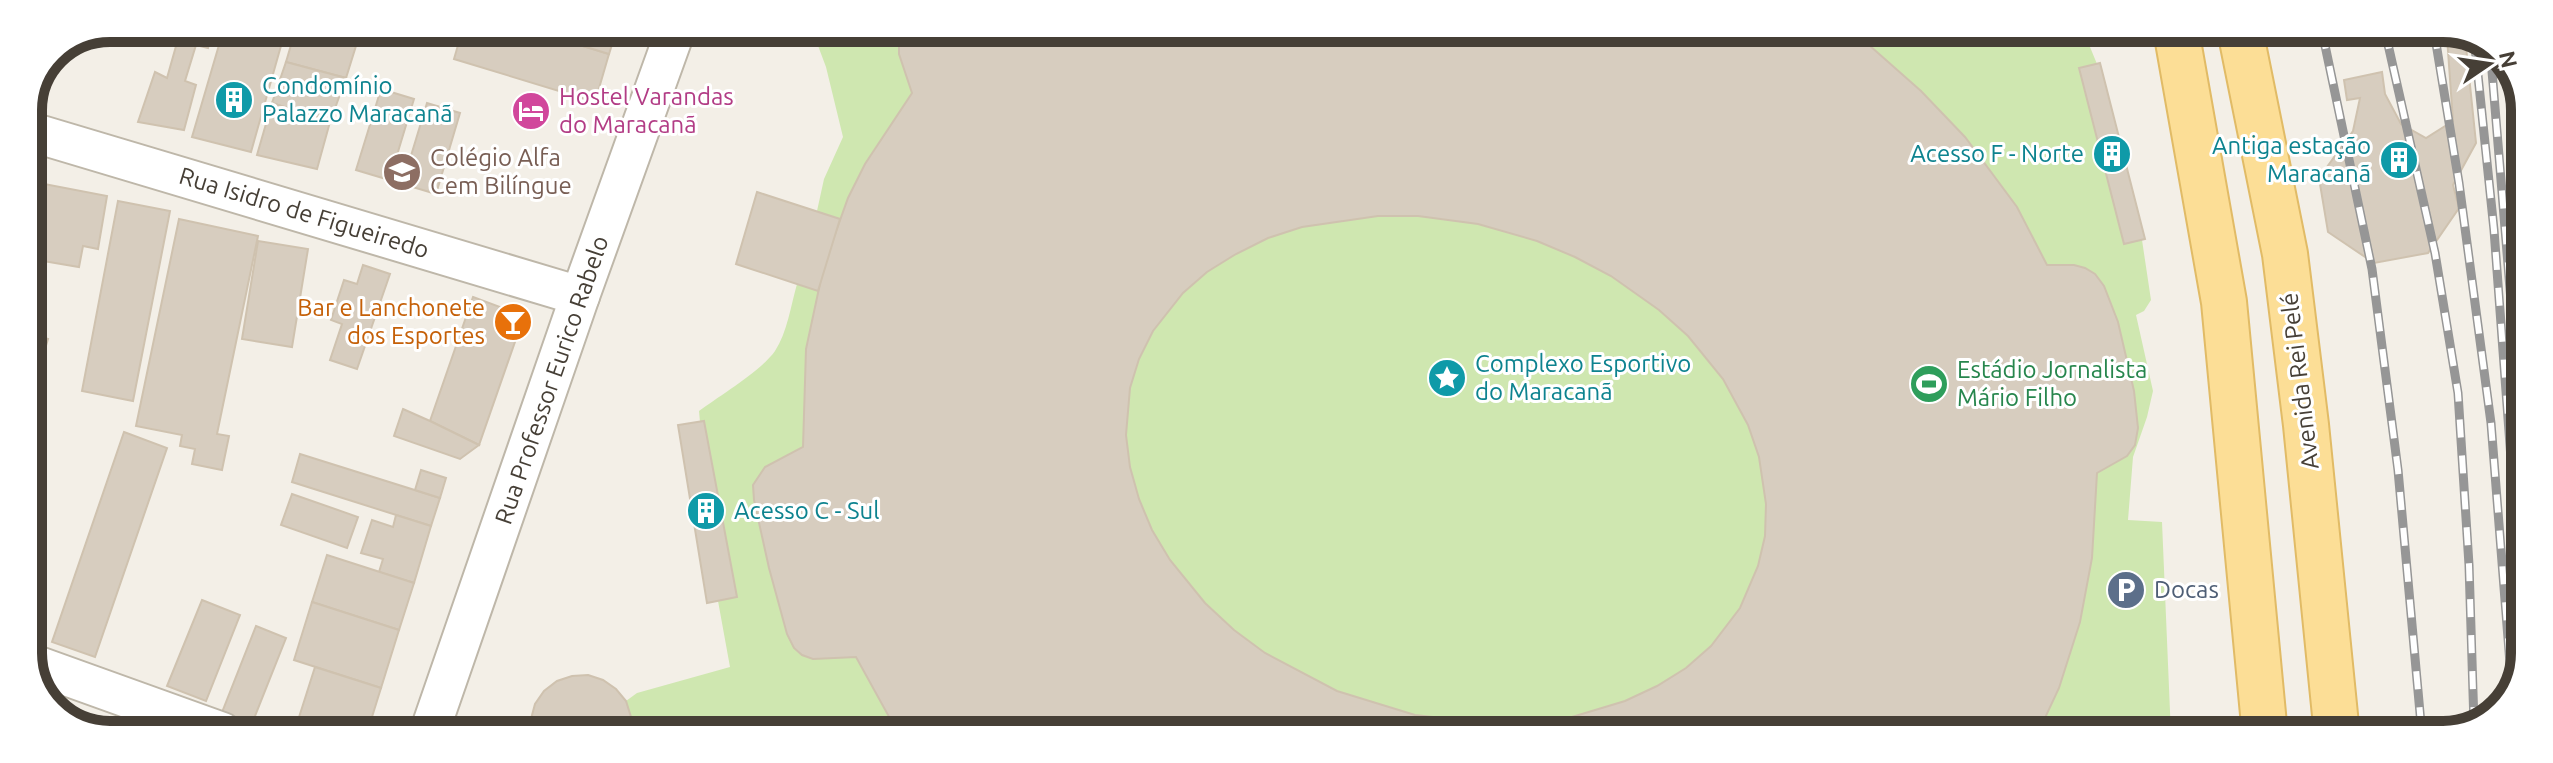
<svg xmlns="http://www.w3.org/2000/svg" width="2553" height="763" font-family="Ubuntu,sans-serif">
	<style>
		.green { fill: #cfe7b0 }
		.building { fill: #d7cdbf; stroke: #cfc2af; stroke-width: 2; fill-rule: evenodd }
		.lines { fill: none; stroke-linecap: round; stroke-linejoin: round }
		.minor-casing { stroke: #beb7a9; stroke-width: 42 }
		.major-casing { stroke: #e1bb66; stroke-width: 48 }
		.minor { stroke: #fff; stroke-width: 38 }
		.major { stroke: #fcde96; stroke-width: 44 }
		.rail-casing { stroke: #969696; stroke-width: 9 }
		.rail { stroke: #fff; stroke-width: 6; stroke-dasharray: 18; stroke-linecap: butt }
		.labels { text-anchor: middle; stroke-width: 6; stroke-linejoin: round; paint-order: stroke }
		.culture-label { font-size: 24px; fill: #0d838f; stroke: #fff; text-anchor: start }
		.hotel-label { font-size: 24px; fill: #b23c85; stroke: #fff; text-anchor: start }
		.education-label { font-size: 24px; fill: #785e54; stroke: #fff; text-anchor: start }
		.street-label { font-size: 24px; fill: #463f36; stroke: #fff }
		.food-label { font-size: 24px; fill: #c56008; stroke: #fff; text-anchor: end }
		.leisure-label { font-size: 24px; fill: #27864d; stroke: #fff; text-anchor: start }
		.service-label { font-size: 24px; fill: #4e5e75; stroke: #fff; text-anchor: start }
		.rim { fill: none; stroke: #463f36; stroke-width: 10 }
	</style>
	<rect width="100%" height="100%" fill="#f3efe7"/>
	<path class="green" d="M809 29 2083 30 2097 64 2100 63 2145 239 2142 240 2151 300 2144 311 2136 315 2153 391 2147 417 2133 457 2128 520 2162 522 2171 735 531 733C530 674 591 656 626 701L637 693 730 667 718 601 707 603 678 425 700 422 699 411C719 396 761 371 775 351 787 333 791 305 797 284L736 264 757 192 817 211 824 179 843 137 826 67 814 35Z"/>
	<g class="building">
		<polygon points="166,28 213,28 208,48 196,45 185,81 196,85 184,130 138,122 155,72 167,78 178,39 164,37"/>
		<polygon points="224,28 286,28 251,152 192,137"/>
		<polygon points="296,28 334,28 360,33 346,78 286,62"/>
		<polygon points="463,28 524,28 609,54 595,102 454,59"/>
		<polygon points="524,28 617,29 609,54"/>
		<path d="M908 29 1852 30 1921 91 1965 137 2017 207 2047 265H2074L2085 268 2095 274 2104 286 2118 322 2134 391 2138 428 2135 445 2127 456 2097 473 2092 558 2080 622 2059 688 2037 735 898 733 856 657 813 659 802 655 794 648 787 634 769 568 754 500 753 485 765 467 803 447 806 349 824 265 848 198 865 164 912 93 899 54V42ZM1378 216H1418L1478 224 1537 241 1575 257 1611 276 1659 310 1688 336 1723 379 1748 425 1759 457 1766 504 1765 536 1758 566 1740 608 1711 646 1686 668 1657 686 1625 701 1572 717 1534 722 1495 724 1415 715 1337 691 1265 653 1234 630 1205 603 1170 560 1152 530 1139 499 1130 467 1126 435 1130 388 1139 359 1153 331 1183 293 1207 272 1236 254 1268 238 1302 227Z"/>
		<polygon points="2447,37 2465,37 2476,143 2453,185 2459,208 2428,253 2374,263 2328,232 2319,178 2353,131 2360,98 2347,100 2344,80 2382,72 2385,94 2401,124 2426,138 2453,121"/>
		<polygon points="286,62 346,78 330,122 272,103"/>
		<polygon points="2100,63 2145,239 2124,244 2079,68"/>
		<polygon points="381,89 414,99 397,155 410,159 427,103 460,113 436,194 356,170"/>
		<polygon points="272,103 330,122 317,169 257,155"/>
		<polygon points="39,183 107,196 98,249 83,246 79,267 37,260 41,239 29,237"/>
		<polygon points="757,192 840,219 818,291 736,264"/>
		<polygon points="118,201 170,211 133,401 82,391"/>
		<polygon points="179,219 258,236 217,434 229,436 222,470 192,464 195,449 180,446 182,435 136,426"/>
		<polygon points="258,241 308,249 292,347 242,339"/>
		<polygon points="363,265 390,274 357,369 330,360 342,324 331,320 344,280 357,284"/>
		<polygon points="473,297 524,316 479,445 430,421"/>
		<polygon points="28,333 48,339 28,406"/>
		<polygon points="403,409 430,421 479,445 460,459 394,436"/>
		<polygon points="704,421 737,597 707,603 678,425"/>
		<polygon points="124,432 167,448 95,657 52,642"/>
		<polygon points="300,454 440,498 431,526 292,482"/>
		<polygon points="421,470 446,478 440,498 415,490"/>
		<polygon points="292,494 358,517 347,548 281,525"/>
		<polygon points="396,515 431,526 414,583 379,572 383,559 361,553 372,520 393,527"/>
		<polygon points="327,555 414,583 399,630 312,602"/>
		<polygon points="202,600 240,615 206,701 167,686"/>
		<polygon points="312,602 399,630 381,688 294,660"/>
		<polygon points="256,626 286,638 251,726 221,715"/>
		<polygon points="315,667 381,688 367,733 294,733"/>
		<polygon points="588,675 603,680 616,689 626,701 631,717 632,733 531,733 531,719 535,704 544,691 557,681 572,676"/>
	</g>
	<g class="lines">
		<g class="minor-casing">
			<g id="minor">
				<polyline points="28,131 580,296"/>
				<polyline points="30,663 222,732"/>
				<polyline points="429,733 580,296 676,29"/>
			</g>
		</g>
		<g class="major-casing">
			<g id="major">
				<polyline points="2176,30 2224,302 2265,735"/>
				<polyline points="2240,30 2285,254 2306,425 2337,735"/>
			</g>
		</g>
		<use href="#minor" class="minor"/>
		<use href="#major" class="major"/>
		<g class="rail-casing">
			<g id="rail">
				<polyline points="2322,31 2372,269 2398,470 2422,735"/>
				<polyline points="2385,31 2435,253 2458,393 2469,565 2474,724"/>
				<polyline points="2434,31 2459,183 2491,423 2512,689"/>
				<polyline points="2474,37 2494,230 2523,620"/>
				<polyline points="2490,47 2523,446"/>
				<polyline points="2518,88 2525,165"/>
			</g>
		</g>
		<use href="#rail" class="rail"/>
	</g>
	<defs>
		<g id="building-disc" transform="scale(2)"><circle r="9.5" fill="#0f9aa8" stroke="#fff"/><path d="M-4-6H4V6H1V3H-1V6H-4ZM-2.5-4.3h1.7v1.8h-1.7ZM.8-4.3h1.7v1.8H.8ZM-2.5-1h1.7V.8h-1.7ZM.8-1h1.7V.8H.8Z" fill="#fff"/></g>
		<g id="hotel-disc" transform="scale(2)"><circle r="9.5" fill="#d1479c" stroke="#fff"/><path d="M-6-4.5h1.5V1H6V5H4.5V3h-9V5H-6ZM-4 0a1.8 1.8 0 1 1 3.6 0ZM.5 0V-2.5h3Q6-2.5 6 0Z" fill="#fff"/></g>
		<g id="school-disc" transform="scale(2)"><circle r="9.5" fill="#8d6e63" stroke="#fff"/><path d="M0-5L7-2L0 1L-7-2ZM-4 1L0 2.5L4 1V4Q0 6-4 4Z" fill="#fff"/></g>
		<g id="bar-disc" transform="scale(2)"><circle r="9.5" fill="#e8710a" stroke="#fff"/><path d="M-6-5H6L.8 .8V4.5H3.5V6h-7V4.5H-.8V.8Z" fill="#fff"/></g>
		<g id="sight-disc" transform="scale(2)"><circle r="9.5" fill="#0f9aa8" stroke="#fff"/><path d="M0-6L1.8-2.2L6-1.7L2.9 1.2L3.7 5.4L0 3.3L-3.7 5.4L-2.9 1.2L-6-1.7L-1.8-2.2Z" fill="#fff"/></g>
		<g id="stadium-disc" transform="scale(2)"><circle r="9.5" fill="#2e9e5b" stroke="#fff"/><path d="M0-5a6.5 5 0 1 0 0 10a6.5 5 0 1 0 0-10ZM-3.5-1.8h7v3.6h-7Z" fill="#fff"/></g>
		<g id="parking-disc" transform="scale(2)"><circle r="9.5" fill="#5c6f8a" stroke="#fff"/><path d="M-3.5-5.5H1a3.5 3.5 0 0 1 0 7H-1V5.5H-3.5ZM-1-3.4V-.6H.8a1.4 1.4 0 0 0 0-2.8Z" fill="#fff"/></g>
	</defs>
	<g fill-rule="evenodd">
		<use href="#building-disc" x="234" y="100"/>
		<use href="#hotel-disc" x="531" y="111"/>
		<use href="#building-disc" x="2112" y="154"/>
		<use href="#building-disc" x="2399" y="160"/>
		<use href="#school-disc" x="402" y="172"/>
		<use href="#bar-disc" x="513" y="322"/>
		<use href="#sight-disc" x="1447" y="378"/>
		<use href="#stadium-disc" x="1929" y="384"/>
		<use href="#building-disc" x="706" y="511"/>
		<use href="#parking-disc" x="2126" y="590"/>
	</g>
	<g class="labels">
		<g class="culture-label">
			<text x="262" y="94">Condomínio<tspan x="262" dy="28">Palazzo Maracanã</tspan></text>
			<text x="2371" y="154" text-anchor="end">Antiga estação<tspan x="2371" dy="28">Maracanã</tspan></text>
			<text x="2084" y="162" text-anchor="end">Acesso F - Norte</text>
			<text x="1475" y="372">Complexo Esportivo<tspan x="1475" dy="28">do Maracanã</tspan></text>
			<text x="734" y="519">Acesso C - Sul</text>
		</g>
		<g class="hotel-label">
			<text x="559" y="105">Hostel Varandas<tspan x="559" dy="28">do Maracanã</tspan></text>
		</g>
		<g class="education-label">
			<text x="430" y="166">Colégio Alfa<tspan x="430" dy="28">Cem Bilíngue</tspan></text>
		</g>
		<g class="street-label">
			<text transform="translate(304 213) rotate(17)" y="8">Rua Isidro de Figueiredo</text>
			<text transform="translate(552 380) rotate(-71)" y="8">Rua Professor Eurico Rabelo</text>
			<text transform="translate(2300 381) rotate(-97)" y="8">Avenida Rei Pelé</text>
		</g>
		<g class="food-label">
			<text x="485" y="316">Bar e Lanchonete<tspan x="485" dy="28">dos Esportes</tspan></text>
		</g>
		<g class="leisure-label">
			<text x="1957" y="378">Estádio Jornalista<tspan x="1957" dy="28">Mário Filho</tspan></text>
		</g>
		<g class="service-label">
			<text x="2154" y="598">Docas</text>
		</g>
	</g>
	<path d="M0 0H2553V763H0ZM110 42H2443A68 68 0 0 1 2511 110V653A68 68 0 0 1 2443 721H110A68 68 0 0 1 42 653V110A68 68 0 0 1 110 42Z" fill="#fff" fill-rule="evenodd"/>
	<path class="rim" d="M110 42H2443A68 68 0 0 1 2511 110V653A68 68 0 0 1 2443 721H110A68 68 0 0 1 42 653V110A68 68 0 0 1 110 42Z"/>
	<g transform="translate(2489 64) rotate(77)" stroke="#ffffff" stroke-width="6" paint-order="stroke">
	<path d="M0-6L14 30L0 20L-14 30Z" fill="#463f36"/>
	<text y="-12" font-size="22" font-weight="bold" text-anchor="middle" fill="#463f36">N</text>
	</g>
</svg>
